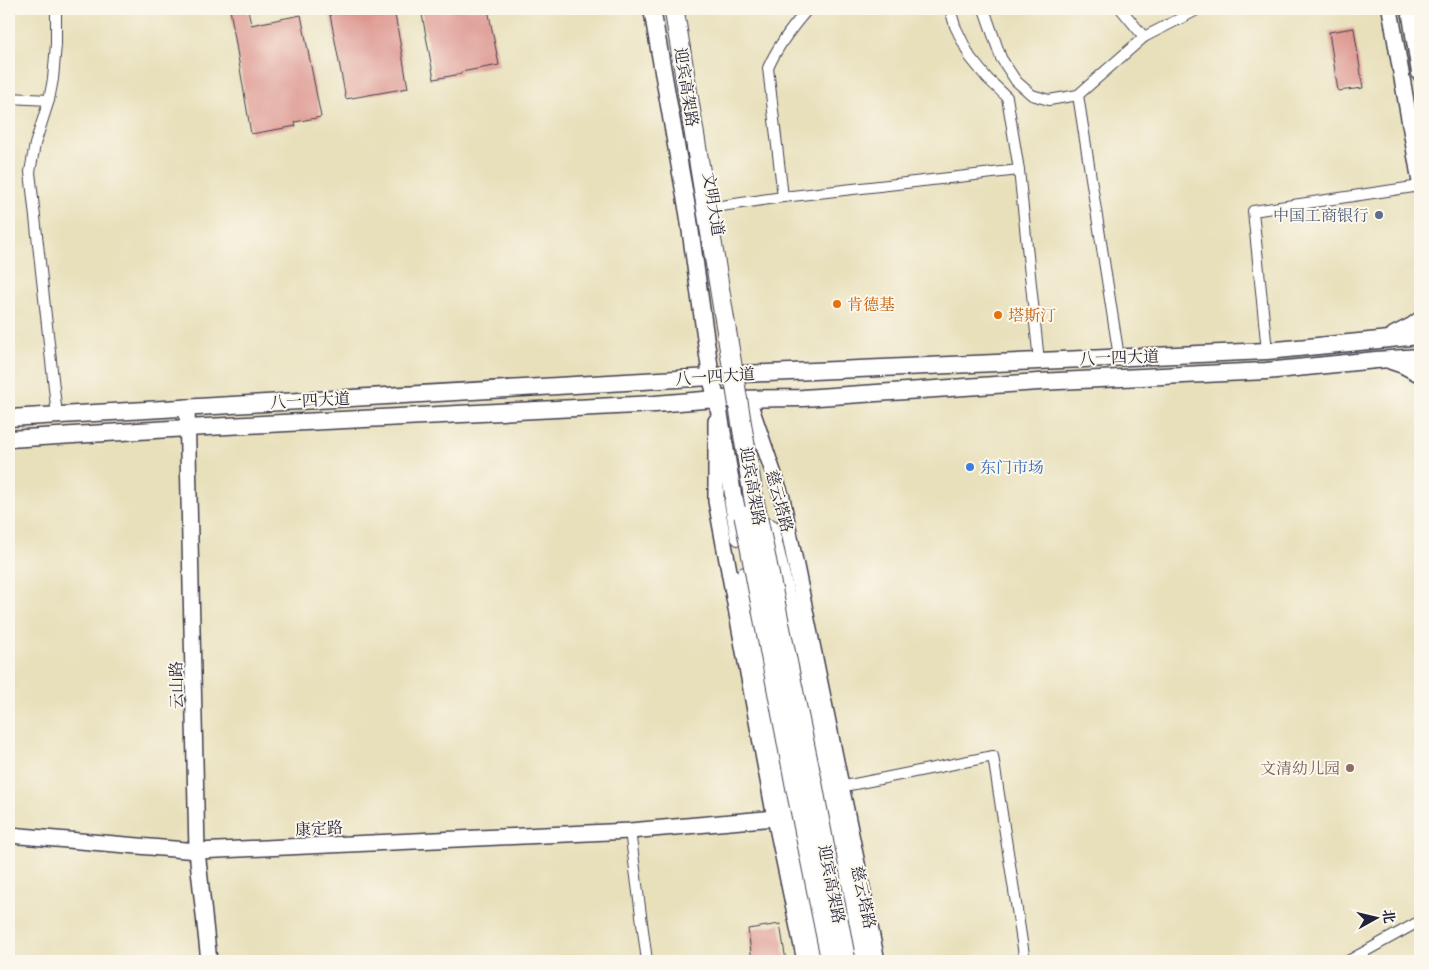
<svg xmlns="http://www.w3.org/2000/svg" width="1429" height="970" font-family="'IM FELL French Canon','Noto Serif SC',serif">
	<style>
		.building { fill: #dd9790 }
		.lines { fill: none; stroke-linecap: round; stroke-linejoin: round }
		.street-casing { stroke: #403e4e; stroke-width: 12 }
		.secondary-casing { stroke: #403e4e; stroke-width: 18 }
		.primary-casing { stroke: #403e4e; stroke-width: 19 }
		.highway-casing { stroke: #403e4e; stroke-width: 21 }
		.street { stroke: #fff; stroke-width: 10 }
		.secondary { stroke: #fff; stroke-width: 15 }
		.primary { stroke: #fff; stroke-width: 16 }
		.highway { stroke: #fff; stroke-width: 19 }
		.highway-bridge-casing { stroke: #403e4e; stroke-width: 21; stroke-linecap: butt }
		.highway-bridge { stroke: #fff; stroke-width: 19 }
		.service-dot { fill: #5c6f8a; stroke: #fbf7ec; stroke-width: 2 }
		.food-dot { fill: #e8710a; stroke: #fbf7ec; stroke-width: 2 }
		.shop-dot { fill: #3f7fe0; stroke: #fbf7ec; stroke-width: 2 }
		.education-dot { fill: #8d6e63; stroke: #fbf7ec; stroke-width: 2 }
		.labels { text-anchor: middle; stroke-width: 4; stroke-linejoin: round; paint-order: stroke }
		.street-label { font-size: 16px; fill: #22223b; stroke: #fbf7ec }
		.service-label { font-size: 16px; fill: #4e5e75; stroke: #fbf7ec; text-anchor: end }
		.food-label { font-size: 16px; fill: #c56008; stroke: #fbf7ec; text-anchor: start }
		.shop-label { font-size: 16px; fill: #366cbe; stroke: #fbf7ec; text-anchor: start }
		.education-label { font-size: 16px; fill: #785e54; stroke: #fbf7ec; text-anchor: end }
	</style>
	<rect width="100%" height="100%" fill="#fbf7ec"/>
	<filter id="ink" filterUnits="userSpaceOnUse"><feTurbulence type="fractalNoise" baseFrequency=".02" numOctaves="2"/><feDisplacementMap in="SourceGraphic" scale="10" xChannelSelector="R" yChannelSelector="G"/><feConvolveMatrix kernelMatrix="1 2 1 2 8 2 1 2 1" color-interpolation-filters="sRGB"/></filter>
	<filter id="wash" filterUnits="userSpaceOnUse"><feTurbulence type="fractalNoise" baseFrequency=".0096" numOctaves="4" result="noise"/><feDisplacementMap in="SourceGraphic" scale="20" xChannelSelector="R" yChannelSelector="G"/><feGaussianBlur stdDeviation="1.12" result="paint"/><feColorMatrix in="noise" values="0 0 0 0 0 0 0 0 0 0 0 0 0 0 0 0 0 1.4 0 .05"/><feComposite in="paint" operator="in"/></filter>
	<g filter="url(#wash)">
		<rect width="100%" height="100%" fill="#e8e0bb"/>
		<g id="blocks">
			<g class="building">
				<polygon points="230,9 248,9 251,25 301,15 321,117 295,122 296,126 251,134"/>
				<polygon points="329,9 394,9 408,88 346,99"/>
				<polygon points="421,9 488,9 499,65 461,72 461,74 434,79"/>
				<polygon points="1354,28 1363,88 1338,91 1329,32"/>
				<polygon points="780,924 786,961 752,961 748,929"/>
			</g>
		</g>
	</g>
	<g filter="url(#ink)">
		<use href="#blocks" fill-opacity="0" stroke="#403e4e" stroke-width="1"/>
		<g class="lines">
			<g class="street-casing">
				<g id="street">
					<polyline points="56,9 56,44 53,79 49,100 35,144 30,172 57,415"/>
					<polyline points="950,9 955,26 970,57 987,78 1007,97 1019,170 1039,361"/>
					<polyline points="984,9 1001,58 1016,81 1032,95 1049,100 1078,95 1144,37 1195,11"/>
					<polyline points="1121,9 1144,37"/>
					<polyline points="1078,95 1119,357"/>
					<polyline points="9,98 49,100"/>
					<path d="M783 197 768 68C778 45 792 27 808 9"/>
					<polyline points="714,207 783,197 1019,170"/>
					<polyline points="1267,351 1253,211 1420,186"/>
					<polyline points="840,787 993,756 1025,961"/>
					<polyline points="630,831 647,961"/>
					<polyline points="1348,961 1420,921"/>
				</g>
			</g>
			<g class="secondary-casing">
				<g id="secondary">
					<polyline points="1390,9 1420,182"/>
					<polyline points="748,399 782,498 877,961"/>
					<polyline points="187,407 197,851 209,961"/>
					<polyline points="716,421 716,501 775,818 805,961"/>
					<polyline points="9,835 197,851 630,831 775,818"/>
				</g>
			</g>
			<g class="primary-casing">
				<g id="primary">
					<polyline points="652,9 688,213 711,377 719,411 736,512"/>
					<polyline points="1410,9 1420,73"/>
					<polyline points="1394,335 1412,326 1420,320"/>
					<polyline points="1391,361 1403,365 1420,374"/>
					<polyline points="9,418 711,377 742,374 1267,351 1420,336"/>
					<polyline points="9,439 187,428 655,404 716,399 803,398 1038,382 1266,371 1376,360 1420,357"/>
				</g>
			</g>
			<g class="highway-casing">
				<g id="highway">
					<polyline points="734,501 740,536"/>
					<polyline points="769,528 829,781 866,961"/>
					<polyline points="746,576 783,794 820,961"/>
				</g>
			</g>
			<use href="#street" class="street"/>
			<use href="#secondary" class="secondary"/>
			<use href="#primary" class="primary"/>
			<use href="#highway" class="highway"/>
			<g class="highway-bridge-casing">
				<g id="highway-bridge">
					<polyline points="674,9 754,500 813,785 846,961"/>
					<polyline points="744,516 796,790 831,961"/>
				</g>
			</g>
			<use href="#highway-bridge" class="highway-bridge"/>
		</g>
	</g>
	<circle class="service-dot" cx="1379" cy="215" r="5"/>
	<g class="food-dot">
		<circle cx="837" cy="304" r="5"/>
		<circle cx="998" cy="315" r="5"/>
	</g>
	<circle class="shop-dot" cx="970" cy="467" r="5"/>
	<circle class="education-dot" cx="1350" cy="768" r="5"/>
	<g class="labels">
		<g class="street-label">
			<text transform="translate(687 87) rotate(81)" y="6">迎宾高架路</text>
			<text transform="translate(714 204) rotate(81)" y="6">文明大道</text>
			<text transform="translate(1119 357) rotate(-2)" y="6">八一四大道</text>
			<text transform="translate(715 376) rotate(-4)" y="6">八一四大道</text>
			<text transform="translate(310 400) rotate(-3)" y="6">八一四大道</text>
			<text transform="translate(753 486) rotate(80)" y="6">迎宾高架路</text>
			<text transform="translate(780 501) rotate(75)" y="6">慈云塔路</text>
			<text transform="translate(176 685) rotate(-91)" y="6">云山路</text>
			<text transform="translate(319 828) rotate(-3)" y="6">康定路</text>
			<text transform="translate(832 884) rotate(79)" y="6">迎宾高架路</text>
			<text transform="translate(864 897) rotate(78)" y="6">慈云塔路</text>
		</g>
		<g class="service-label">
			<text x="1369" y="221">中国工商银行</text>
		</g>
		<g class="food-label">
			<text x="847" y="310">肯德基</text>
			<text x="1008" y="321">塔斯汀</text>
		</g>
		<g class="shop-label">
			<text x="980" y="473">东门市场</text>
		</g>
		<g class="education-label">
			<text x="1340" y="774">文清幼儿园</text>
		</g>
	</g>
	<rect width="1429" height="970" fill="none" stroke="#fbf7ec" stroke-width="30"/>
	<g transform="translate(1376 918) rotate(82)" stroke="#fbf7ec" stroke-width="4" paint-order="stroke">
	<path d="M0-4L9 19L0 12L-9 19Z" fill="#22223b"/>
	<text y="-8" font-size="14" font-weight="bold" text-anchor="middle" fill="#22223b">北</text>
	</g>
</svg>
